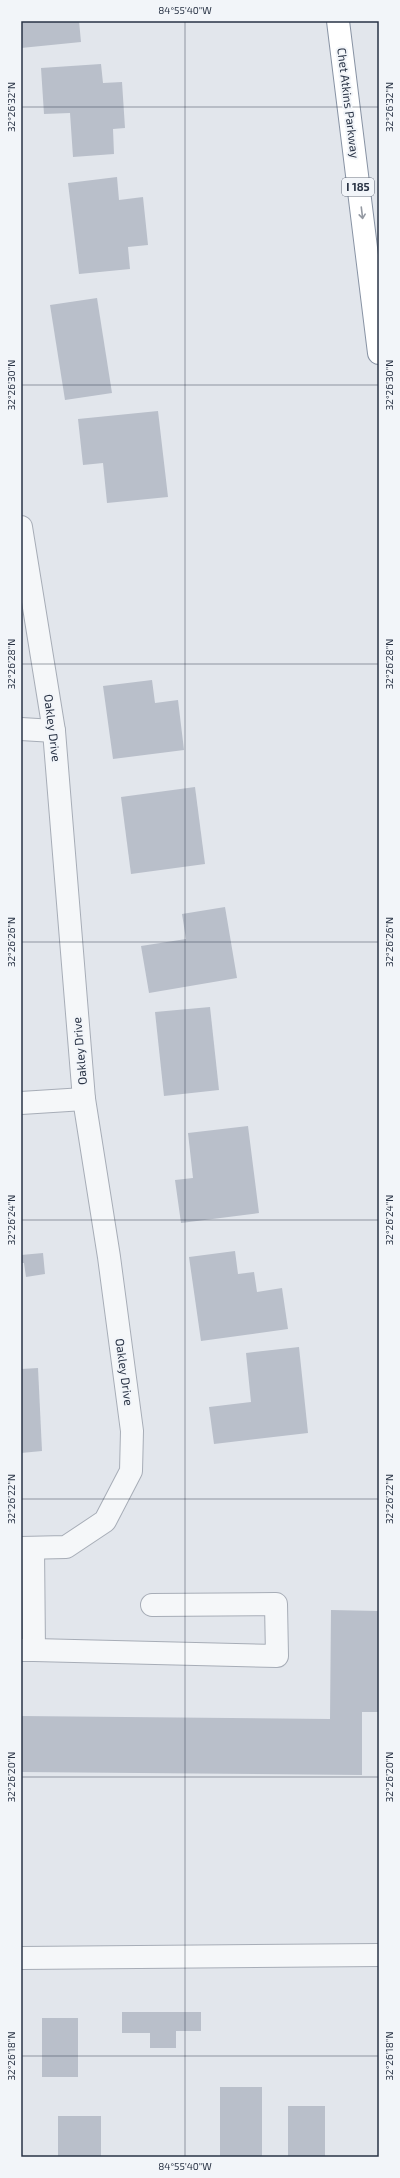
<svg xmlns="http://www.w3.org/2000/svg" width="400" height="2178" font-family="'Exo 2',sans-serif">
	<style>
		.building { fill: #b9bfca }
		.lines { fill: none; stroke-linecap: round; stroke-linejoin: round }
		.street-casing { stroke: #a7adb7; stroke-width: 24 }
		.highway-casing { stroke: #8893a4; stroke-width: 24 }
		.street { stroke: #f5f7f9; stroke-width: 22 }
		.highway { stroke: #fff; stroke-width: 22 }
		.oneway { stroke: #9499a2 }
		.ticks { fill: none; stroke: #293345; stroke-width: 1; stroke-opacity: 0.45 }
		.labels { text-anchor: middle; stroke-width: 4; stroke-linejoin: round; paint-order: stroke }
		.shield { fill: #f2f5f9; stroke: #656d7b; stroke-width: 1 }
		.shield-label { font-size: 11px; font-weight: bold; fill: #293345 }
		.street-label { font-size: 12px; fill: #293345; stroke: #f2f5f9 }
		.neatline { fill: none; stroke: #293345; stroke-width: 1.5 }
		.ticks-label { font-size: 10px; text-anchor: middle; fill: #293345 }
	</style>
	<rect width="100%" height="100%" fill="#e2e6ec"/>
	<g class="building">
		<polygon points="21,21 79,21 81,42 21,48"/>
		<polygon points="101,64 103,83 122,82 125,128 113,129 114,154 73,157 70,113 44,114 41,68"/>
		<polygon points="117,177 119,200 143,197 148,245 128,247 130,269 79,274 68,183"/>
		<polygon points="97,298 112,393 65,400 50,305"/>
		<polygon points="158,411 168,497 107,503 103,463 83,465 78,419"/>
		<polygon points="152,680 155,703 178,700 184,750 113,759 103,686"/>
		<polygon points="195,787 205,864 131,874 121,797"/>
		<polygon points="225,907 237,978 149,993 141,946 186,939 182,914"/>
		<polygon points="210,1007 219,1090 164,1096 155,1012"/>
		<polygon points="248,1126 259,1213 181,1223 175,1180 193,1178 188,1133"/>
		<polygon points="235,1251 238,1274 254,1272 257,1292 282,1288 288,1329 201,1341 189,1257"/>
		<polygon points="43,1253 45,1274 26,1277 24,1263 21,1263 21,1255"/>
		<polygon points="299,1347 308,1433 214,1444 209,1407 251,1402 246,1353"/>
		<polygon points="38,1368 42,1451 21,1453 21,1369"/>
		<polygon points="331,1610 379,1611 379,1712 362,1712 362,1775 21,1772 21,1716 330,1719"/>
		<polygon points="122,2012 201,2012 201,2031 176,2031 176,2048 150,2048 150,2033 122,2033"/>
		<rect x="42" y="2018" width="36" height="59"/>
		<rect x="220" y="2087" width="42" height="70"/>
		<rect x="288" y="2106" width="37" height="51"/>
		<rect x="58" y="2116" width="43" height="41"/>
	</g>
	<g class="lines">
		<g class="street-casing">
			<g id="street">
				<polyline points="21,527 54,731 84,1099 109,1257 132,1431 131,1471 105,1521 66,1547 21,1548"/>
				<polyline points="21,729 54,731"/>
				<polyline points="21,1103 84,1099"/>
				<polyline points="21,1650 34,1650 33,1548"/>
				<polyline points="34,1650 277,1656 276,1604 152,1605"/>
				<polyline points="21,1958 379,1955"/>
			</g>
		</g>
		<g class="highway-casing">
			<polyline id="highway" points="338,21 379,353"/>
		</g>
		<use href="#street" class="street"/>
		<use href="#highway" class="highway"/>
	</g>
	<defs><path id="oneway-shaft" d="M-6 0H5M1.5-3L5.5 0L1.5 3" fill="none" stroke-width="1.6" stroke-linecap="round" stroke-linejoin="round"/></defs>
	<use class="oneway" href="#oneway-shaft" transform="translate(362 213) rotate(83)"/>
	<path class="ticks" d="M185 21V2157M21 107H379M21 385H379M21 664H379M21 942H379M21 1220H379M21 1499H379M21 1777H379M21 2056H379"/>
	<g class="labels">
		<rect class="shield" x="342" y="178" width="32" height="18" rx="3"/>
		<g class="shield-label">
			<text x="358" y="191">I 185</text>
		</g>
		<g class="street-label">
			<text transform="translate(348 103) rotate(83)" y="4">Chet Atkins Parkway</text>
			<text transform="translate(52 728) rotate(83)" y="4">Oakley Drive</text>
			<text transform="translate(80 1051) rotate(-95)" y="4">Oakley Drive</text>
			<text transform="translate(124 1372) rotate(82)" y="4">Oakley Drive</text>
		</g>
	</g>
	<rect width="400" height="2178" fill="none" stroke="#f2f5f9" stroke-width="44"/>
	<rect x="22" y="22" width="356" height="2134" class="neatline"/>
	<g class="ticks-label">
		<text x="185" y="14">84°55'40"W</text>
		<text transform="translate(11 107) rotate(-90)" y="4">32°26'32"N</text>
		<text transform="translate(389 107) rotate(-90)" y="4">32°26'32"N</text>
		<text transform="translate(11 385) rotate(-90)" y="4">32°26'30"N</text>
		<text transform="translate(389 385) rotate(-90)" y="4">32°26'30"N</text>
		<text transform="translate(11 664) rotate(-90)" y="4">32°26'28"N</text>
		<text transform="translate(389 664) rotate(-90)" y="4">32°26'28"N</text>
		<text transform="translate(11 942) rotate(-90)" y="4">32°26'26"N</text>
		<text transform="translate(389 942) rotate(-90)" y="4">32°26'26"N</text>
		<text transform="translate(11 1220) rotate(-90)" y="4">32°26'24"N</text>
		<text transform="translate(389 1220) rotate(-90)" y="4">32°26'24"N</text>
		<text transform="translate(11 1499) rotate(-90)" y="4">32°26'22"N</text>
		<text transform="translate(389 1499) rotate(-90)" y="4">32°26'22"N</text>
		<text transform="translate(11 1777) rotate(-90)" y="4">32°26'20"N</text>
		<text transform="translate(389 1777) rotate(-90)" y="4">32°26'20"N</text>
		<text transform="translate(11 2056) rotate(-90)" y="4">32°26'18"N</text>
		<text transform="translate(389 2056) rotate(-90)" y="4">32°26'18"N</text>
		<text x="185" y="2170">84°55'40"W</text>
	</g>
</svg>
